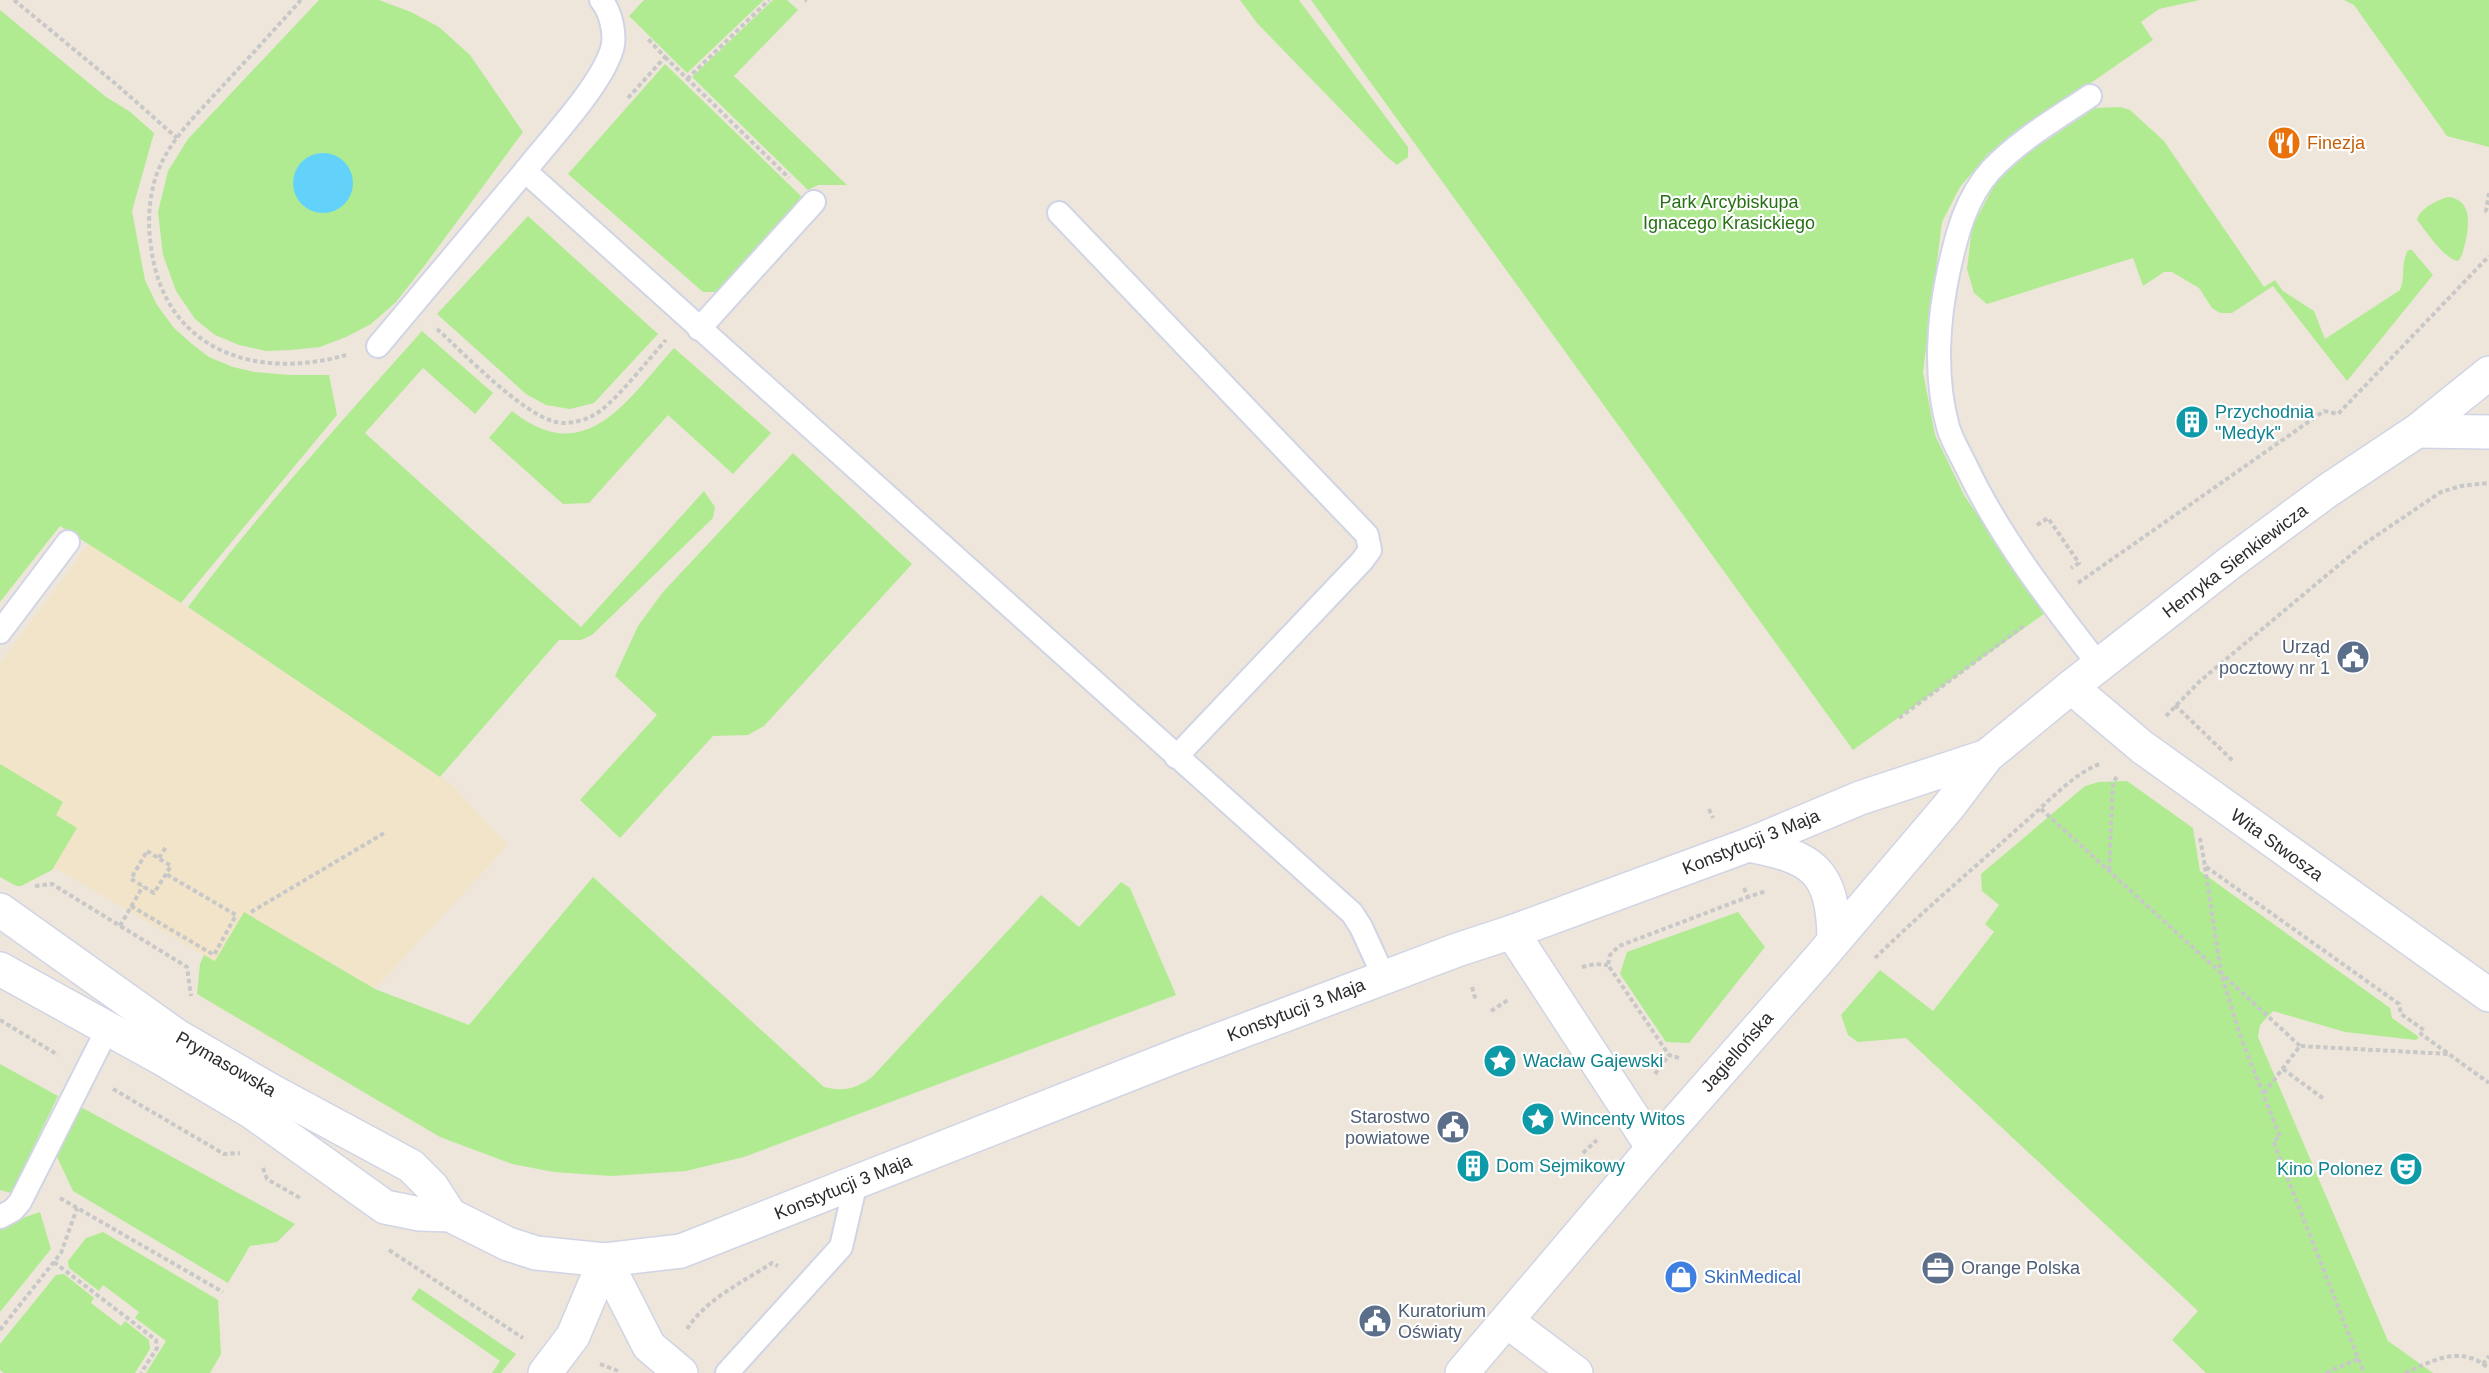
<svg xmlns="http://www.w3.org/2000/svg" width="2489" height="1373" font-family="Arial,sans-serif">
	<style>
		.education { fill: #f2e4c9 }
		.green { fill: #b0eb92 }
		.water { fill: #63d2fb }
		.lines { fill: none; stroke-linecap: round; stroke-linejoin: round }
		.service-casing { stroke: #d0d4e5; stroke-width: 26 }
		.minor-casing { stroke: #d0d4e5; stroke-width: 36 }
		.tertiary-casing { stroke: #d0d4e5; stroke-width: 36 }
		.path { stroke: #c8c8c8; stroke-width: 4; stroke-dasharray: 4.5 3; stroke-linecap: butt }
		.service { stroke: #fff; stroke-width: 22 }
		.minor { stroke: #fff; stroke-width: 33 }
		.tertiary { stroke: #fff; stroke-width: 33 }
		.labels { text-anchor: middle; stroke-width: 4.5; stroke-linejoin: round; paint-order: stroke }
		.food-label { font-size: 18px; fill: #c56008; stroke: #fff; text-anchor: start }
		.park-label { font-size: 18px; fill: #257012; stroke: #fff }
		.culture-label { font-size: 18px; fill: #0d838f; stroke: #fff; text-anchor: start }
		.street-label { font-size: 18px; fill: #2b2b2b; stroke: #fff }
		.service-label { font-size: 18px; fill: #4e5e75; stroke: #fff; text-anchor: end }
		.shop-label { font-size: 18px; fill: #366cbe; stroke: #fff; text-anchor: start }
	</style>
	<rect width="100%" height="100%" fill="#eee6db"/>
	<polygon class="education" points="89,544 188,607 451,784 508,845 375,989 370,986 319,1067 197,994 200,964 204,955 55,868 21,886 16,886 0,877 0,663"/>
	<g class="green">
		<polygon points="319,0 379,0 411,12 439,27 470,55 523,132 425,265 396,302 371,324 346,337 320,347 291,350 266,351 239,345 215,335 195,319 176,291 163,255 158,212 168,171 188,139"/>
		<polygon points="644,0 764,0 687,73 629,16"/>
		<polygon points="773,0 787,0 798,10 734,76 847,185 818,185 808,190 692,77"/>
		<polygon points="1240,0 1299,0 1408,147 1408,157 1397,165 1387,157 1257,23"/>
		<polygon points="1311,0 2200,0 2159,9 2141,22 2153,40 1988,154 1960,187 1942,222 1923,372 1935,435 1964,495 2044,614 1853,750"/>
		<polygon points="2344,0 2489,0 2489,147 2447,136 2354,5"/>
		<polygon points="0,10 106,97 129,111 154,133 132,211 145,280 157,305 174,328 192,344 209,357 233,367 255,372 290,375 329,375 337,415 181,603 60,526 0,602"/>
		<polygon points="665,64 802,197 716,292 703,292 568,174"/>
		<path d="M2120 107 2130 110 2164 141 2264 287 2275 280 2283 291 2314 311 2325 339 2400 290C2406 275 2400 265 2408 250H2412L2433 275 2347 381 2273 286 2232 313H2220L2212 308 2199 288 2172 272H2164L2143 286 2133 258 1987 304 1974 293 1967 269 1972 227 1996 182 2028 153 2095 108Z"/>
		<path d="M2449 197C2473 201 2469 225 2465 244 2463 250 2463 256 2458 261 2444 259 2426 231 2417 220 2419 209 2438 199 2449 197Z"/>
		<polygon points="528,216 658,334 594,403 570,409 546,405 526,394 437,314"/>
		<path d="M422 331 493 393 475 414 423 368 365 433 581 627 704 491 715 507 713 518 592 635 581 640H559L440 777 188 607C260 511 342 421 422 331Z"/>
		<path d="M674 348 771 433 733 474 668 415 589 503 563 504 489 438 512 411C586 470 627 400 674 348Z"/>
		<polygon points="793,453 912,564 764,726 748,735 713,736 620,838 580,800 657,715 615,676 638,626 663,592"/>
		<polygon points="0,764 63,802 56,815 77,828 52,870 21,886 16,886 0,877"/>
		<polygon points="2127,781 2193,828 2200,871 2390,1008 2392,1018 2419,1037 2416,1040 2345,1032 2273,1011 2260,1025 2258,1037 2388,1341 2433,1373 2206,1373 2172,1340 2198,1311 1906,1038 1858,1042 1848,1035 1841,1015 1880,970 1933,1011 1994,932 1985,924 1999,905 1982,891 1981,874 2085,786 2099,782"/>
		<path d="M593 877 824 1087C845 1092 855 1089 872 1077L1041 895 1079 927 1121 882 1130 888 1176 995 744 1157 686 1171 611 1176 554 1172 512 1164 440 1137 197 994 200 964 204 955 215 961 244 912 375 989 469 1025Z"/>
		<polygon points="1738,912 1765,947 1689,1043 1666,1042 1620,974 1627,952"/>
		<polygon points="0,1064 58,1096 11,1193 0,1190"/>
		<polygon points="81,1107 295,1224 277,1242 250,1246 228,1283 73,1191 57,1157"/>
		<polygon points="40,1212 51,1249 0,1312 0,1226"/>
		<polygon points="103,1232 218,1300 221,1354 210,1373 146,1373 166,1341 135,1318 139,1312 103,1285 99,1291 69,1268 68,1261 86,1238"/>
		<polygon points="64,1274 94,1298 91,1303 121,1326 125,1321 149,1340 150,1349 135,1373 4,1373 0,1370 0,1344 56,1275"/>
		<polygon points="419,1288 516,1354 501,1373 492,1373 500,1361 411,1299"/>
	</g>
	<circle class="water" cx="323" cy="183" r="30"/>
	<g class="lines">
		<g class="service-casing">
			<g id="service">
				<path d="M601 0C611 12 617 37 611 52 598 89 550 139 525 171L1352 913 1361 927 1384 977"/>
				<path d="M2090 96C2056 119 2019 140 1991 170 1966 198 1957 233 1949 269 1938 319 1934 377 1948 427 1952 441 1961 455 1967 468 2001 539 2051 603 2099 665"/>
				<polyline points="1059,213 1367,535 1370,550 1362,561 1176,757"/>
				<polyline points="699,329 814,202"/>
				<polyline points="378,346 525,171"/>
				<polyline points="0,632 68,542"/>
				<polyline points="0,1217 13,1210 20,1202 108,1028"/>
				<polyline points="727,1373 841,1247 856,1182"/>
			</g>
		</g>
		<g class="minor-casing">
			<g id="minor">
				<polyline points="2071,687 2142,747 2489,995"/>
				<polyline points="1512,932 1653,1148"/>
				<polyline points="605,1260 649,1346 681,1373"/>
				<polyline points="1507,1321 1576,1373"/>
				<polyline points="545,1373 573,1336 605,1260"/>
			</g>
		</g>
		<g class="tertiary-casing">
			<g id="tertiary">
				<polyline points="2417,431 2489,432"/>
				<path d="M1748 845C1813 857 1833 870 1834 939"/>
				<polyline points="0,910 177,1036 270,1090 411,1166 432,1187 450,1215"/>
				<polyline points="0,969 163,1059 252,1112 385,1207 420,1214 450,1215 508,1244 536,1253 605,1260 681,1251 1176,1056 1457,950 1512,932 1748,845 1860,798 1987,756"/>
				<polyline points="1462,1373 1653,1148 1819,959 1949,806 1987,756 2071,687 2231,562 2327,491 2417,431 2489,373"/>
			</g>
		</g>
		<g class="path">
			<polyline points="14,0 117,85 177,138"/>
			<path d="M301 0C274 30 246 61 218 91 197 114 173 137 160 166 149 191 147 220 151 247 164 350 255 381 346 355"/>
			<polyline points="805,0 807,1"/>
			<polyline points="665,57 789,178"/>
			<polyline points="687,79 769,0"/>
			<polyline points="628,98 665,57 648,39"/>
			<polyline points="2489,193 2486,211 2489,214"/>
			<path d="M437 329C463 352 531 425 565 423 573 423 585 420 592 416 612 407 649 358 666 340"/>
			<polyline points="2037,525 2048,518 2079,563 2071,568"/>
			<polyline points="2078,583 2324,411 2338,414 2489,256"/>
			<polyline points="2175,705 2233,761"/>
			<polyline points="2166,716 2200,681 2364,544 2441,492 2461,486 2489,483"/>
			<polyline points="1899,718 2025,625"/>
			<polyline points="1709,809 1713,818"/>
			<polyline points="2041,809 2221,973 2240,1035 2280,1137 2273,1141 2364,1373"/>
			<polyline points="2200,838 2205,866 2399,1004 2401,1014 2424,1030 2421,1034 2489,1083"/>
			<polygon points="147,851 171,866 154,893 131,879"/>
			<polyline points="159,858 166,847"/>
			<polyline points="2205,867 2221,973 2300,1046"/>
			<polyline points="2109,870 2113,782 2117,777"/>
			<polyline points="35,886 52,884 187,967 191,996"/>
			<polyline points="1744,888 1748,897 1766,891"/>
			<polyline points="131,906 214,955 236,915 166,874"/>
			<polyline points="251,912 386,832"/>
			<polyline points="120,926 143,886"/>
			<path d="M1875 958C1923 911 1974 868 2024 823 2045 805 2075 772 2100 764"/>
			<polyline points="1582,967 1595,964 1608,965"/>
			<polyline points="1472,987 1476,1001"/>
			<polyline points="1491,1011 1508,1000"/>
			<polyline points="0,1020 58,1055"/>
			<polyline points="1679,1058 1669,1055 1608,965 1610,955 1619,946 1748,897"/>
			<polyline points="2283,1069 2324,1099"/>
			<polyline points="1655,1074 1669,1055"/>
			<polyline points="113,1089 224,1154 240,1153"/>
			<polyline points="2264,1093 2300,1046 2449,1054"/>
			<polyline points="1583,1153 1597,1140"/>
			<polyline points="263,1168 267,1179 300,1198"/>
			<polyline points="60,1198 223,1292"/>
			<polyline points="389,1250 523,1338"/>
			<polyline points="54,1262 156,1340 157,1348 141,1373"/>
			<path d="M687 1329C706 1299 743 1282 772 1263L778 1266"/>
			<polyline points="0,1330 61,1253 77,1208"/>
			<polyline points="600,1364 618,1371"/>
			<polyline points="2483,1364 2489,1368"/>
			<polyline points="2326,1373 2358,1359"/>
			<path d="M2405 1373C2431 1362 2456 1346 2483 1364L2489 1356"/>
		</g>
		<use href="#service" class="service"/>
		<use href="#minor" class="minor"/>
		<use href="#tertiary" class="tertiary"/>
	</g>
	<defs>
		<g id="restaurant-disc" transform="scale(1.725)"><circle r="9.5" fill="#e8710a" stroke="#fff"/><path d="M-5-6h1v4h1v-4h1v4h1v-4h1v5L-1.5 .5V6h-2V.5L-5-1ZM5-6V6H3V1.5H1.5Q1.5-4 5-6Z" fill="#fff"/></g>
		<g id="building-disc" transform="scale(1.725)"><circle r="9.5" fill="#0f9aa8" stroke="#fff"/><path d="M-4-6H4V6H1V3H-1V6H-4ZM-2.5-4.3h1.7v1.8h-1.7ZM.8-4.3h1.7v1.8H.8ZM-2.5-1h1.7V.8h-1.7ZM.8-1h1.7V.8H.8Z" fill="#fff"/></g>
		<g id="civic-disc" transform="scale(1.725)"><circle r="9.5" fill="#5c6f8a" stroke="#fff"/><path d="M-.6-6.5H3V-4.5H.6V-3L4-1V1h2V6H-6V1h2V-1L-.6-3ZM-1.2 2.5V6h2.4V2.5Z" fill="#fff"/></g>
		<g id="sight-disc" transform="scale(1.725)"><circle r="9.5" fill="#0f9aa8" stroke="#fff"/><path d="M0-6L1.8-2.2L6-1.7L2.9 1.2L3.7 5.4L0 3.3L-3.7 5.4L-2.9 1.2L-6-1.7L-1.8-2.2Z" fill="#fff"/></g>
		<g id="theatre-disc" transform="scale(1.725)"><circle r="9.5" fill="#0f9aa8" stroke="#fff"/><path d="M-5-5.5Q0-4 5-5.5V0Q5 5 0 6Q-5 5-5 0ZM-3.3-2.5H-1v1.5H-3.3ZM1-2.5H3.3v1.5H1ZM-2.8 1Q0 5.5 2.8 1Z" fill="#fff"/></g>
		<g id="office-disc" transform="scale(1.725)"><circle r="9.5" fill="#5c6f8a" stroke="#fff"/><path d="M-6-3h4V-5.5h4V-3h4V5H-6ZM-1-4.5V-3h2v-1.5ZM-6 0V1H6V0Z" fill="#fff"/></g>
		<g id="shop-disc" transform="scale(1.725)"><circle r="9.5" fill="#3f7fe0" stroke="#fff"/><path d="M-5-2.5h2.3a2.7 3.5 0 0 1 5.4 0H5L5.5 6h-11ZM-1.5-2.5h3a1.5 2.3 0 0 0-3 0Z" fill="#fff"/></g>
	</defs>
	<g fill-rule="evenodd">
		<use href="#restaurant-disc" x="2284" y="143"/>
		<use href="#building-disc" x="2192" y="422"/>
		<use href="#civic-disc" x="2353" y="657"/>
		<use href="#sight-disc" x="1500" y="1061"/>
		<use href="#sight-disc" x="1538" y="1119"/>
		<use href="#civic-disc" x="1453" y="1127"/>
		<use href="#building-disc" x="1473" y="1166"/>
		<use href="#theatre-disc" x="2406" y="1169"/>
		<use href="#office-disc" x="1938" y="1268"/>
		<use href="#shop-disc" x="1681" y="1277"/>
		<use href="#civic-disc" x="1375" y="1321"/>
	</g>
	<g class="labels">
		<g class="food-label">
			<text x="2307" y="149">Finezja</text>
		</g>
		<g class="park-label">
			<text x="1729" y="208">Park Arcybiskupa<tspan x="1729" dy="21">Ignacego Krasickiego</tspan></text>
		</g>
		<g class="culture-label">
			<text x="2215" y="418">Przychodnia<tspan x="2215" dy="21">"Medyk"</tspan></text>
			<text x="1523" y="1067">Wacław Gajewski</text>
			<text x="1561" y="1125">Wincenty Witos</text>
			<text x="1496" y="1172">Dom Sejmikowy</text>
			<text x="2383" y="1175" text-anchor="end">Kino Polonez</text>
		</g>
		<g class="street-label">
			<text transform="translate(2235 561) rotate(-37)" y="6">Henryka Sienkiewicza</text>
			<text transform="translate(1751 842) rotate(-22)" y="6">Konstytucji 3 Maja</text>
			<text transform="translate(2277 845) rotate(36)" y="6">Wita Stwosza</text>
			<text transform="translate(1296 1010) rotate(-21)" y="6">Konstytucji 3 Maja</text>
			<text transform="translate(1737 1052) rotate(-49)" y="6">Jagiellońska</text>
			<text transform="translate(226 1064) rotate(30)" y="6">Prymasowska</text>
			<text transform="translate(843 1187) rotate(-22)" y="6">Konstytucji 3 Maja</text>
		</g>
		<g class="service-label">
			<text x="2330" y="653">Urząd<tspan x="2330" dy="21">pocztowy nr 1</tspan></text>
			<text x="1430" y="1123">Starostwo<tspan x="1430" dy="21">powiatowe</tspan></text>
			<text x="1961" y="1274" text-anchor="start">Orange Polska</text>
			<text x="1398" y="1317" text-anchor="start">Kuratorium<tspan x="1398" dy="21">Oświaty</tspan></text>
		</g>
		<g class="shop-label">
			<text x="1704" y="1283">SkinMedical</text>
		</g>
	</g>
</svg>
